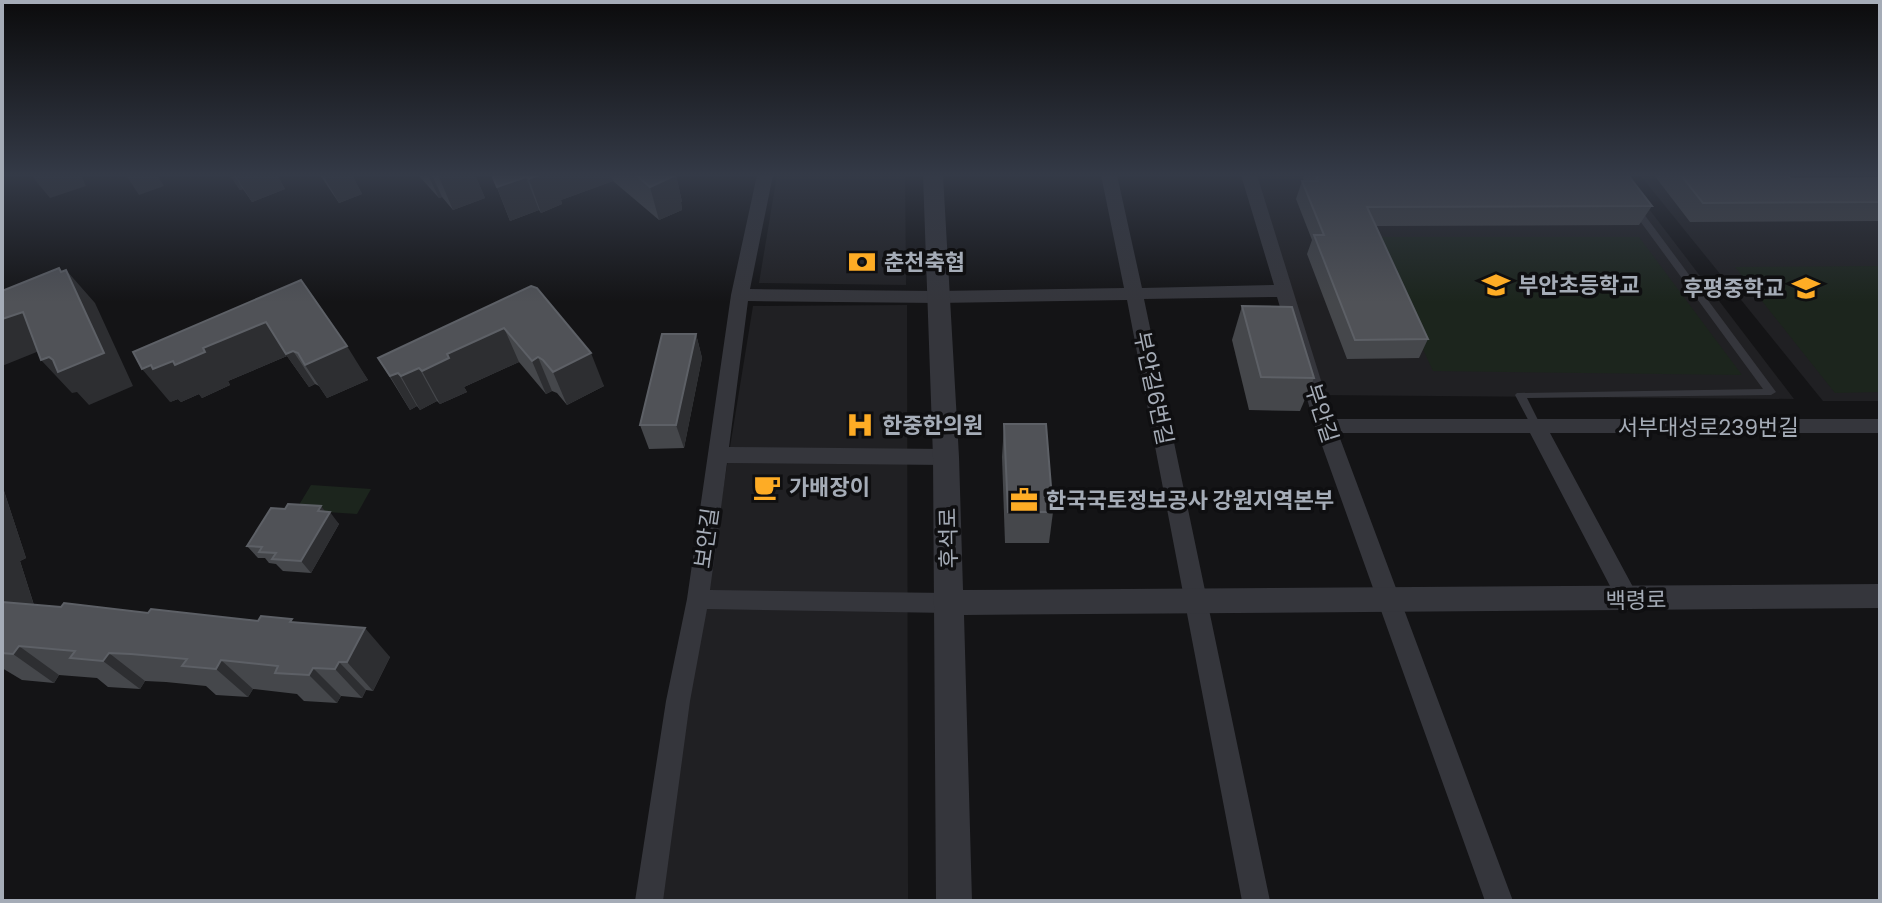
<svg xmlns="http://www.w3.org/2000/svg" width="1882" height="903" font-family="Poppins,'Noto Sans KR',sans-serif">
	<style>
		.built { fill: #202023 }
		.green { fill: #1c251d }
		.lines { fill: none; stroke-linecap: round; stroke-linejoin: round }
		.service { fill: #35363c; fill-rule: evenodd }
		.minor { fill: #35363c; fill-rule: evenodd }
		.tertiary { fill: #35363c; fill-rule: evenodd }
		.wall { fill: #45474b }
		.shaded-wall { fill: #2d2e31 }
		.building { fill: #505257; stroke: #5d6066; stroke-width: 2 }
		.labels { text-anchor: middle; stroke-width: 7; stroke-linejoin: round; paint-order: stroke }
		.poi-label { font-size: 22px; font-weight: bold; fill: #a5acb7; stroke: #0f0f11; text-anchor: start }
		.street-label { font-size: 22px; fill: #a5acb7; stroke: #0f0f11 }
	</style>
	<rect width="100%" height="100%" fill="#141416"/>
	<g class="built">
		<polygon points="777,175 905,175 906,285 759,283"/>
		<polygon points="1255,175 1623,175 1794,399 1316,395"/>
		<polygon points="1640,175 1880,175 1880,401 1823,401"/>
		<polygon points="907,305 908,901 661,901 689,699 753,306"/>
	</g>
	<g class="green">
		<polygon points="1372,237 1639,237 1742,375 1433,371"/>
		<polygon points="1880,266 1880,392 1835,393 1735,267"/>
		<polygon points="311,485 371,489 357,514 296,510"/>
	</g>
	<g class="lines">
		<polygon class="service" points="1632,206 1638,206 1776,392 1771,395 1527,398 1542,428 1537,432 1534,431 1515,395 1517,393 1763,389 1632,210"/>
		<polygon class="minor" points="757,175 773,175 750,289 937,291 1124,288 1101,175 1117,175 1142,288 1274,285 1241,175 1257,175 1333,419 1880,419 1880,433 1550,433 1640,600 1637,607 1629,610 1621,607 1530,433 1338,433 1513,901 1485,901 1315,426 1277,297 1144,299 1270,901 1242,901 1127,300 937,303 748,301 729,447 946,449 953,452 956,457 953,462 946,465 727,463 710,590 949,593 957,596 960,603 957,610 949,613 707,609 690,701 663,901 635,901 666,701 687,599 731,295"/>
		<polygon class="tertiary" points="923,175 943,175 959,457 963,590 1880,584 1880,608 964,615 972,901 936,901 933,457"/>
	</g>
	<g class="wall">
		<polygon points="230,175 277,175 285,189 252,202 243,189 240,190"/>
		<polygon points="320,175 352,175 362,194 339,203"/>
		<polygon points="418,175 475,175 485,198 453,210 442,197 439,198"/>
		<polygon points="492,175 676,175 682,202 681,202 682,210 659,220 613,181 561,200 562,204 541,213 539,210 510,221"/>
		<polygon points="1302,175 1628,175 1652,206 1639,225 1376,226 1428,339 1419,358 1347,359 1307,254 1312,240 1296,199 1302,181 1304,181"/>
		<polygon points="1654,175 1787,175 1791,179 1880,178 1880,221 1690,222"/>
		<polygon points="301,280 368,380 327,398 319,386 315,384 309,387 287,356 228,381 230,385 202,398 199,394 181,402 178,399 170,402"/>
		<polygon points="531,286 604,386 567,405 557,393 552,391 546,394 519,362 464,387 467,392 440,404 437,401 420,410 417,406 410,410 378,358"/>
		<polygon points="1242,306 1314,378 1300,411 1249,410 1232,340"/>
		<polygon points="696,334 702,358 684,448 649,449 640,425"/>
		<polygon points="1004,424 1053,512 1049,543 1005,543 1002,457"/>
		<polygon points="2,490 4,491 26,558 20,561 34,605 295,623 390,657 373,691 366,690 362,698 341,696 337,703 304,701 297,694 253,689 248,697 216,695 206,686 166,682 145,681 140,689 108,687 97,678 59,675 54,683 22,680 2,668"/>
		<polygon points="326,512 339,524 311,573 283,571 276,564 269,563 265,558 258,558 247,546"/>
	</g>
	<g class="shaded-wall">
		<polygon points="31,175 81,175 86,186 50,198"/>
		<polygon points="126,175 157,175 164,186 139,195"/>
		<polygon points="230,175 234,175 243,189 240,190"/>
		<polygon points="235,175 277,175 285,189 252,202"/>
		<polygon points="323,175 352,175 362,194 339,203"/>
		<polygon points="428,175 432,175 442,197 439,198"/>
		<polygon points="444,175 475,175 485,198 453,210 439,177"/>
		<polygon points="539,175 611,175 613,181 561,200 562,204 541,213 529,179"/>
		<polygon points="669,175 676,175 682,202 681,202 682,210 659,220 650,187"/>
		<polygon points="526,177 539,210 510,221 497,187"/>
		<polygon points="59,268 73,285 66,270 95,303 133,386 89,405 77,392 72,393 41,360 49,357 61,370 61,272"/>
		<polygon points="23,312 54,345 2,366 2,319"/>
		<polygon points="266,322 293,351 315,384 309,387 287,356 228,381 230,385 202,398 199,394 181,402 178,399 170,402 142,369 203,348"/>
		<polygon points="504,328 519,362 464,387 467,392 440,404 422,371 447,354"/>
		<polygon points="696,334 702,358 684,448 676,425"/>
		<polygon points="347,346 368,380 327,398 305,365"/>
		<polygon points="591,353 604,386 567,405 553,372"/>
		<polygon points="538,357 552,391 546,394 532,361"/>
		<polygon points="419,368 437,401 420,410 401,376"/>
		<polygon points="398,373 417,406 410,410 390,376"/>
		<polygon points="2,490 4,491 26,558 20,561 36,612 2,629"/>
		<polygon points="321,506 328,515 330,512 339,524 311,573 301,561"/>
		<polygon points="365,628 390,657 373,691 347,662"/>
		<polygon points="19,646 59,675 54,683 13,654"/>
		<polygon points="109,653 145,681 140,689 103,661"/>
		<polygon points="221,660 253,689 248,697 216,669"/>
		<polygon points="339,662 366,690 362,698 335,669"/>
		<polygon points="313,668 341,696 337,703 309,675"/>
	</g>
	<g class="building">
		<polygon points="492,175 539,175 529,179 526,177 497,187"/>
		<polygon points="636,175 673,175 674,176 650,187"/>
		<polygon points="1316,175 1628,175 1652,206 1367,207 1428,339 1355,340 1314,235 1324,235 1302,181 1318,181"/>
		<polygon points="1681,175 1787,175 1791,179 1880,178 1880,202 1703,203"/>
		<polygon points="59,268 61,272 66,270 104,353 58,372 53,360 49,357 41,360 23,312 2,319 2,291"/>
		<polygon points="301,280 347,346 305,365 298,353 293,351 286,354 266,322 203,348 205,352 175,365 173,361 153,369 151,365 142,369 133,352"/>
		<polygon points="531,286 537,288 591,353 553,372 543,360 538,357 532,361 504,328 447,354 449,358 422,371 419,368 401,376 398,373 390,376 378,358"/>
		<polygon points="1242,306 1292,307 1314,378 1261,377"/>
		<polygon points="662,334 696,334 676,425 640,425"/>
		<polygon points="1004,424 1046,424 1053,512 1008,512"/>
		<polygon points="288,504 321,506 318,511 330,512 301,561 272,559 276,553 259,552 262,547 247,546 271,508 285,509"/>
		<polygon points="2,602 61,607 64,603 148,613 151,609 258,621 261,616 292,619 290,622 365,628 347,662 339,662 335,669 313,668 309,675 275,673 278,666 221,660 216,669 182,666 187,659 131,654 109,653 103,661 70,658 75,651 19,646 13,654 2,653"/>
	</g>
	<linearGradient id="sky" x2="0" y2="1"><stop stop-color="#0b0b0c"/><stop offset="0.58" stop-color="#343a47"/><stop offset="1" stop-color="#343a47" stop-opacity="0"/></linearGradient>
	<rect width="1882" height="302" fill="url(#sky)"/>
	<defs>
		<g id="bank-bare" transform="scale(2.16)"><path d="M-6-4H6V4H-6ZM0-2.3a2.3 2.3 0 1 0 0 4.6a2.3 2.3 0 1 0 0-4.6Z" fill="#feac25" stroke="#0f0f11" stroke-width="2.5" paint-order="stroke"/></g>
		<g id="school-bare" transform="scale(2.16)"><path d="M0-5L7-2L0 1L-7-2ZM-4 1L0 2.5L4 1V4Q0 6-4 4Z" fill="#feac25" stroke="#0f0f11" stroke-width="2.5" paint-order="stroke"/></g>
		<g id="hospital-bare" transform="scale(2.16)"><path d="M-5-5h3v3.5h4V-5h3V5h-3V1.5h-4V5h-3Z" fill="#feac25" stroke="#0f0f11" stroke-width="2.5" paint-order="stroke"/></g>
		<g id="cafe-bare" transform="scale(2.16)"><path d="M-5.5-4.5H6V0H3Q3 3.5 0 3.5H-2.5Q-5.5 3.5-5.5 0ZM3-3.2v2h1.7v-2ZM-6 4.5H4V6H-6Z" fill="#feac25" stroke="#0f0f11" stroke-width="2.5" paint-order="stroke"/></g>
		<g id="office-bare" transform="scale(2.16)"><path d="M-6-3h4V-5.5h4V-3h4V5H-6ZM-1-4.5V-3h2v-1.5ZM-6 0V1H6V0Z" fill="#feac25" stroke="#0f0f11" stroke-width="2.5" paint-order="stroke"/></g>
	</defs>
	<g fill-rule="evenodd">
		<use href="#bank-bare" x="862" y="262"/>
		<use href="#school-bare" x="1496" y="285"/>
		<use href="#school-bare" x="1806" y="288"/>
		<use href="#hospital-bare" x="860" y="425"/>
		<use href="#cafe-bare" x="767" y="487"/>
		<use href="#office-bare" x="1024" y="500"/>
	</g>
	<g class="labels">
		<g class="poi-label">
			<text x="884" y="270">춘천축협</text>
			<text x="1518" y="293">부안초등학교</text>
			<text x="1784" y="296" text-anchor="end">후평중학교</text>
			<text x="882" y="433">한중한의원</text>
			<text x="789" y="495">가배장이</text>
			<text x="1046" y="508">한국국토정보공사 강원지역본부</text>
		</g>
		<g class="street-label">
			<text transform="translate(1154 388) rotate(78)" y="8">부안길6번길</text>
			<text transform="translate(1322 413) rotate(72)" y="8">부안길</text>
			<text x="1708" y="435">서부대성로239번길</text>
			<text transform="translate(706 538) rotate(-82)" y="8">보안길</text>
			<text transform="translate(948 538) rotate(-91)" y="8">후석로</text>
			<text transform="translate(1636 600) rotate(-1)" y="8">백령로</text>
		</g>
	</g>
	<rect width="1882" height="903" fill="none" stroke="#a5acb7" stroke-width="8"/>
</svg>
